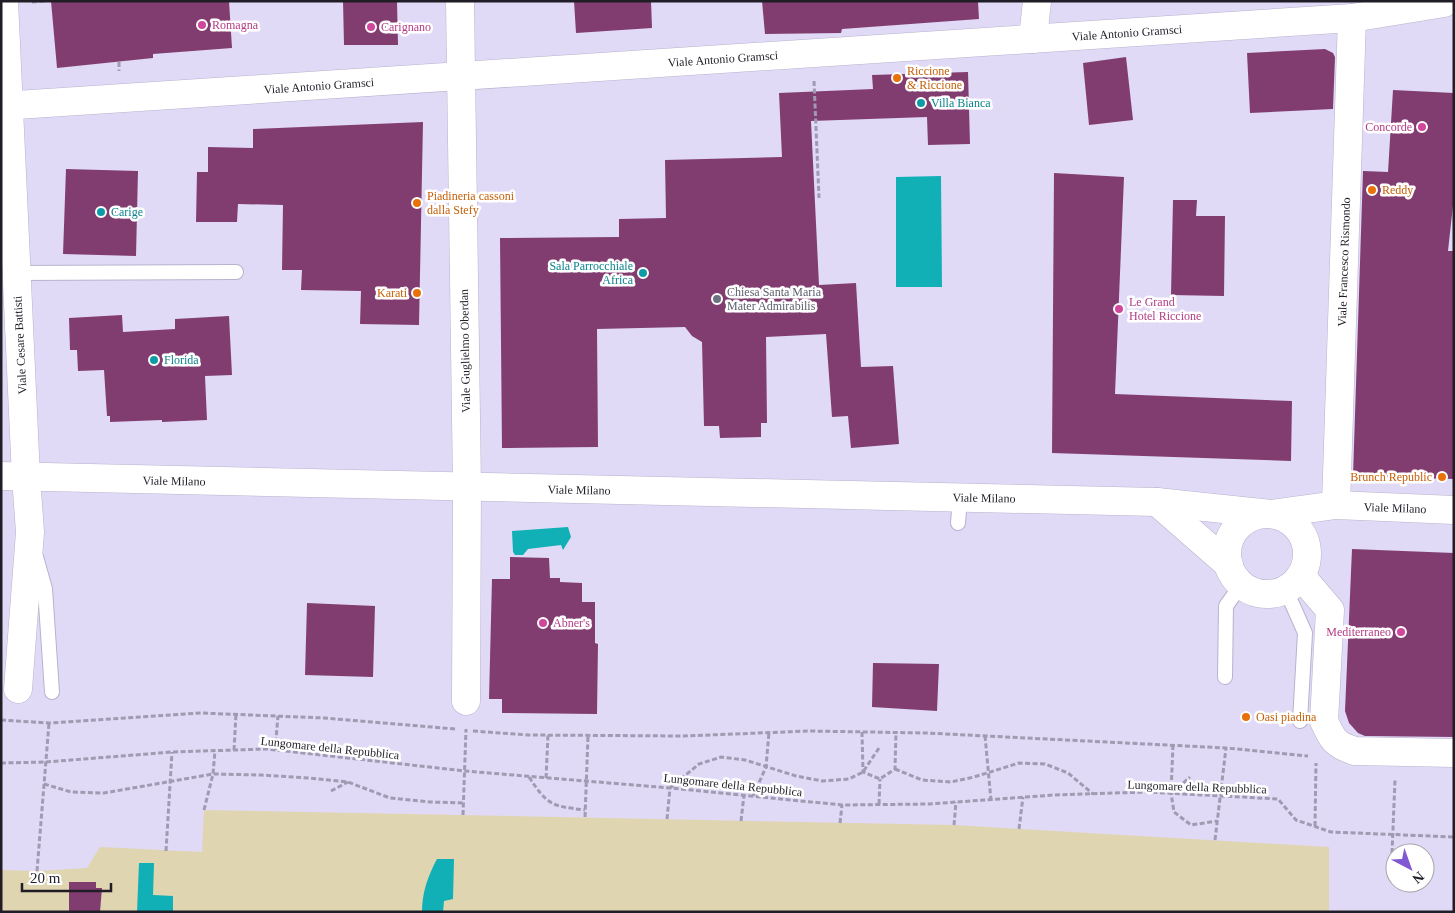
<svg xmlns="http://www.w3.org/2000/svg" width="1455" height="913" font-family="Georgia,serif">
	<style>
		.sand { fill: #dfd5b0 }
		.water { fill: #10b0b6 }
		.building { fill: #823d70 }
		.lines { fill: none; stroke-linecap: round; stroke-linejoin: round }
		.service-casing { stroke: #b8b2cd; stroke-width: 16 }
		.minor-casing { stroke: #b8b2cd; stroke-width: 29 }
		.tertiary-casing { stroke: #b8b2cd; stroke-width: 29 }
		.path { stroke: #a09bb2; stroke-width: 3; stroke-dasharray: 5 2.5; stroke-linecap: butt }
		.service { stroke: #fff; stroke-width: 14 }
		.minor { stroke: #fff; stroke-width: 28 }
		.tertiary { stroke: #fff; stroke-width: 28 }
		.hotel-dot { fill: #d1479c; stroke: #fff; stroke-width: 2 }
		.food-dot { fill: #e8710a; stroke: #fff; stroke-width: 2 }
		.culture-dot { fill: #0f9aa8; stroke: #fff; stroke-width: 2 }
		.worship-dot { fill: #6b7280; stroke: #fff; stroke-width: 2 }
		.labels { text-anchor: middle; stroke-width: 5; stroke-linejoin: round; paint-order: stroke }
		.hotel-label { font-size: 12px; fill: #b23c85; stroke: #fff; text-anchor: start }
		.street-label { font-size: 12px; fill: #201d27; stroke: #fff }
		.food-label { font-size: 12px; fill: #c56008; stroke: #fff; text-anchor: start }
		.culture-label { font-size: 12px; fill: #0d838f; stroke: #fff; text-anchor: start }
		.worship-label { font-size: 12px; fill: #5b616d; stroke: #fff; text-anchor: start }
	</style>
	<rect width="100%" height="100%" fill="#e0daf6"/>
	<polygon class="sand" points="204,810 954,825 1329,847 1329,912 1,912 1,870 37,871 87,868 100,847 202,852"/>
	<g class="water">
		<polygon points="941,176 942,287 896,287 896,177"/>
		<polygon points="568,527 571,537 563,550 561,545 528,549 523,555 515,555 513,552 512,531"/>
		<path d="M437 859H454L453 899 444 901 443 912H422C422 892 428 876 437 859Z"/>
		<polygon points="139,863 154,863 153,895 173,896 173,912 137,912"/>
	</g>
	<g class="building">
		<polygon points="51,1 229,1 232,48 153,54 153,58 57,68"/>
		<polygon points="343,1 397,1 398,45 344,45"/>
		<polygon points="574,1 651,1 652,28 576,33"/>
		<polygon points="762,1 978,1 979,19 842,29 841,33 765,34"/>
		<polygon points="1325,49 1333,53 1335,57 1333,109 1250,113 1247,53"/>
		<polygon points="1126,57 1133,120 1089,125 1083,63"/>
		<polygon points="968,72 970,144 928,145 927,117 811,121 819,285 856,283 861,367 893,366 899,444 851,448 848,416 832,417 826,334 766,337 767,423 761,423 761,437 720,438 719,426 704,426 702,342 692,336 685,327 597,329 598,447 502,448 500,238 619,237 619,219 666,218 665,160 782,157 779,93 873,89 872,75"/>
		<polygon points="1393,90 1454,93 1454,196 1448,251 1454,251 1454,479 1353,476 1363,171 1388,172"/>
		<polygon points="423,122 419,325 360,324 361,291 301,290 302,270 282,270 283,205 238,204 237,222 196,222 197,172 208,172 208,147 253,148 253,129"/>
		<polygon points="66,169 138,171 136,256 63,254"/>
		<polygon points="1054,173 1124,177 1115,394 1292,401 1291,461 1052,453"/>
		<polygon points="1173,200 1197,200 1196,216 1225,216 1224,296 1171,295"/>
		<polygon points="122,315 123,332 175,329 175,319 229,316 232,375 205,376 207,420 162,422 162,420 110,422 110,416 107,416 104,370 78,371 77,350 70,350 69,318"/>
		<polygon points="1352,549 1454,553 1454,737 1365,736 1358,733 1349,723 1345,711"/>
		<polygon points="510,557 549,558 550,578 560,578 560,582 582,583 582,602 595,602 595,643 598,644 597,714 502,713 502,699 489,699 492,579 510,579"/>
		<polygon points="307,603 375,606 373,677 305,675"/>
		<polygon points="873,663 939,664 937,711 872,707"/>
		<polygon points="69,882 96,882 96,888 102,888 100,912 69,912"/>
	</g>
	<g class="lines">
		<g class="service-casing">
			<g id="service">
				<polyline points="16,273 236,272"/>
				<polyline points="958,523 960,498"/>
				<polyline points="36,557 45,589 52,692"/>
				<polyline points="1286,590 1305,633 1300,721"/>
				<polyline points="1225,677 1226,606 1241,585"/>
			</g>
		</g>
		<g class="minor-casing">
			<g id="minor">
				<polyline points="460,1 467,487 466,701"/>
				<polyline points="1033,39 1037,1"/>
				<polyline points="1,106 1352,18 1444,3 1444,1"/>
				<polyline points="1336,505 1352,18"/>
				<path d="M1301 576 1330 610 1324 721C1332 739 1335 745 1355 751L1454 753"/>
				<polyline points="18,689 30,532 26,477"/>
			</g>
		</g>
		<g class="tertiary-casing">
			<g id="tertiary">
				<polyline points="4,1 26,477"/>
				<polyline points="1,476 1157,502 1271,514 1336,505 1454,510"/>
				<polyline points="1157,502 1229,565"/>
				<circle cx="1267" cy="554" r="40"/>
			</g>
		</g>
		<g class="path">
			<polyline points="32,2 44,1"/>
			<polyline points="119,62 119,71"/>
			<polyline points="814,81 819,198"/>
			<polyline points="1,720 49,723 201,713 324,718 455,729"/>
			<polyline points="473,731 528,735 684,736 809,731 927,733 1226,748 1308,756"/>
			<polyline points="862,732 863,772 880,779 895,769 896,732"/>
			<polyline points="985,736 991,800"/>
			<polyline points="1173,745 1171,793 1174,812 1191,825 1217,821"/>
			<polyline points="234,750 236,714"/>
			<polyline points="275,750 278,716"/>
			<polyline points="1,763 46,762 172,752 267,749 465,771 670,788 842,805 929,804 1054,795 1147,792 1278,799 1296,820 1331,832 1454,837"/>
			<polyline points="895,769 922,780 951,782 974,777 1019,763 1045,764 1068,773 1093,794"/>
			<path d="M529 777C548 806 552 806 585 810"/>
			<polyline points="546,778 548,735"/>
			<polyline points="44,784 71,792 104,793 213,774 261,775 308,778 348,782 390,798 430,802 464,803"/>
			<polyline points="331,791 348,782"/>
			<polyline points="1172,793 1190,777"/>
			<polyline points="753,796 766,767 769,732"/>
			<polyline points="879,804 880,779"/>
			<polyline points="204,810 213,774 215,751"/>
			<polyline points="463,815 466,729"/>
			<polyline points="585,817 588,736"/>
			<polyline points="667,819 670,788 699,764 721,757 745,760 796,776 822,781 849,779 863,772 879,748"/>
			<polyline points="741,821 744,795"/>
			<polyline points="840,823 842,805"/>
			<polyline points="954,825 956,802"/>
			<polyline points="1315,826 1316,763"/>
			<polyline points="1019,829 1023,797"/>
			<polyline points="1215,840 1226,748"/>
			<polyline points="166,851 172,752"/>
			<polyline points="1392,853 1395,780"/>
			<polyline points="37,871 49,723"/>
		</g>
		<use href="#service" class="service"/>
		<use href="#minor" class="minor"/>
		<use href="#tertiary" class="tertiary"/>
	</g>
	<g class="hotel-dot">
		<circle cx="202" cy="25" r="5"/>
		<circle cx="371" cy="27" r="5"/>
		<circle cx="1422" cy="127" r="5"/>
		<circle cx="1119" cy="309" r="5"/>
		<circle cx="543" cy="623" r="5"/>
		<circle cx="1401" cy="632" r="5"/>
	</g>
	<g class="food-dot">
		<circle cx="897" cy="78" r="5"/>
		<circle cx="1372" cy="190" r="5"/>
		<circle cx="417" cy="203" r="5"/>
		<circle cx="417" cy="293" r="5"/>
		<circle cx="1442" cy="477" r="5"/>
		<circle cx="1246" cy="717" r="5"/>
	</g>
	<g class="culture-dot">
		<circle cx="921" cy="103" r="5"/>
		<circle cx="101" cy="212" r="5"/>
		<circle cx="643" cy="273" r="5"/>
		<circle cx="154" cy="360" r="5"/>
	</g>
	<circle class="worship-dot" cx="717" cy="299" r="5"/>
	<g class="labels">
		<g class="hotel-label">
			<text x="212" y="29">Romagna</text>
			<text x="381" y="31">Carignano</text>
			<text x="1412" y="131" text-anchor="end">Concorde</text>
			<text x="1129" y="306">Le Grand<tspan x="1129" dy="14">Hotel Riccione</tspan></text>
			<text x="553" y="627">Abner's</text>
			<text x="1391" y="636" text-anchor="end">Mediterraneo</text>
		</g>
		<g class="street-label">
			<text transform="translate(1127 33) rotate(-4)" y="4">Viale Antonio Gramsci</text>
			<text transform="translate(723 59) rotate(-4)" y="4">Viale Antonio Gramsci</text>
			<text transform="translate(319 86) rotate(-4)" y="4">Viale Antonio Gramsci</text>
			<text transform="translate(1344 262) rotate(-88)" y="4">Viale Francesco Rismondo</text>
			<text transform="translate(20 345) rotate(-93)" y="4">Viale Cesare Battisti</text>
			<text transform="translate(465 351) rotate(-91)" y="4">Viale Guglielmo Oberdan</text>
			<text transform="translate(174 481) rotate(1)" y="4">Viale Milano</text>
			<text transform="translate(579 490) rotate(1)" y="4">Viale Milano</text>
			<text transform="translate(984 498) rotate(1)" y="4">Viale Milano</text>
			<text transform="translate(1395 508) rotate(2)" y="4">Viale Milano</text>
			<text transform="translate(330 748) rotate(6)" y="4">Lungomare della Repubblica</text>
			<text transform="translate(733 785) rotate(6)" y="4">Lungomare della Repubblica</text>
			<text transform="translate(1197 787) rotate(2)" y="4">Lungomare della Repubblica</text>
		</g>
		<g class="food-label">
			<text x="907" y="75">Riccione<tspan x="907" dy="14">&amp; Riccione</tspan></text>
			<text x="1382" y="194">Reddy</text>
			<text x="427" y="200">Piadineria cassoni<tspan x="427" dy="14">dalla Stefy</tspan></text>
			<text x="407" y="297" text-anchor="end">Karati</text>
			<text x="1432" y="481" text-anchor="end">Brunch Republic</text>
			<text x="1256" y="721">Oasi piadina</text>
		</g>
		<g class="culture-label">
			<text x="931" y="107">Villa Bianca</text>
			<text x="111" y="216">Carige</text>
			<text x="633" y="270" text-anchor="end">Sala Parrocchiale<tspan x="633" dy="14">Africa</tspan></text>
			<text x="164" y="364">Florida</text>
		</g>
		<g class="worship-label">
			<text x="727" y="296">Chiesa Santa Maria<tspan x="727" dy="14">Mater Admirabilis</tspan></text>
		</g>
	</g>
	<rect width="1455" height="913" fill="none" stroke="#201d27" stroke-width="5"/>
	<g transform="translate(1410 868) rotate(139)"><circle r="24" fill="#ffffff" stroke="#a6a5a9"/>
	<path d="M0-4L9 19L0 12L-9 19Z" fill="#8058d2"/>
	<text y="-8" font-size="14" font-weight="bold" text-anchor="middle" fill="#201d27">N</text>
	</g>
	<path d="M22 883v8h89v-8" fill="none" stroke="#201d27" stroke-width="2.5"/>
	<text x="30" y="883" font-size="15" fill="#201d27" stroke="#ffffff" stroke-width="4" paint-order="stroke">20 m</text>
</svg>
